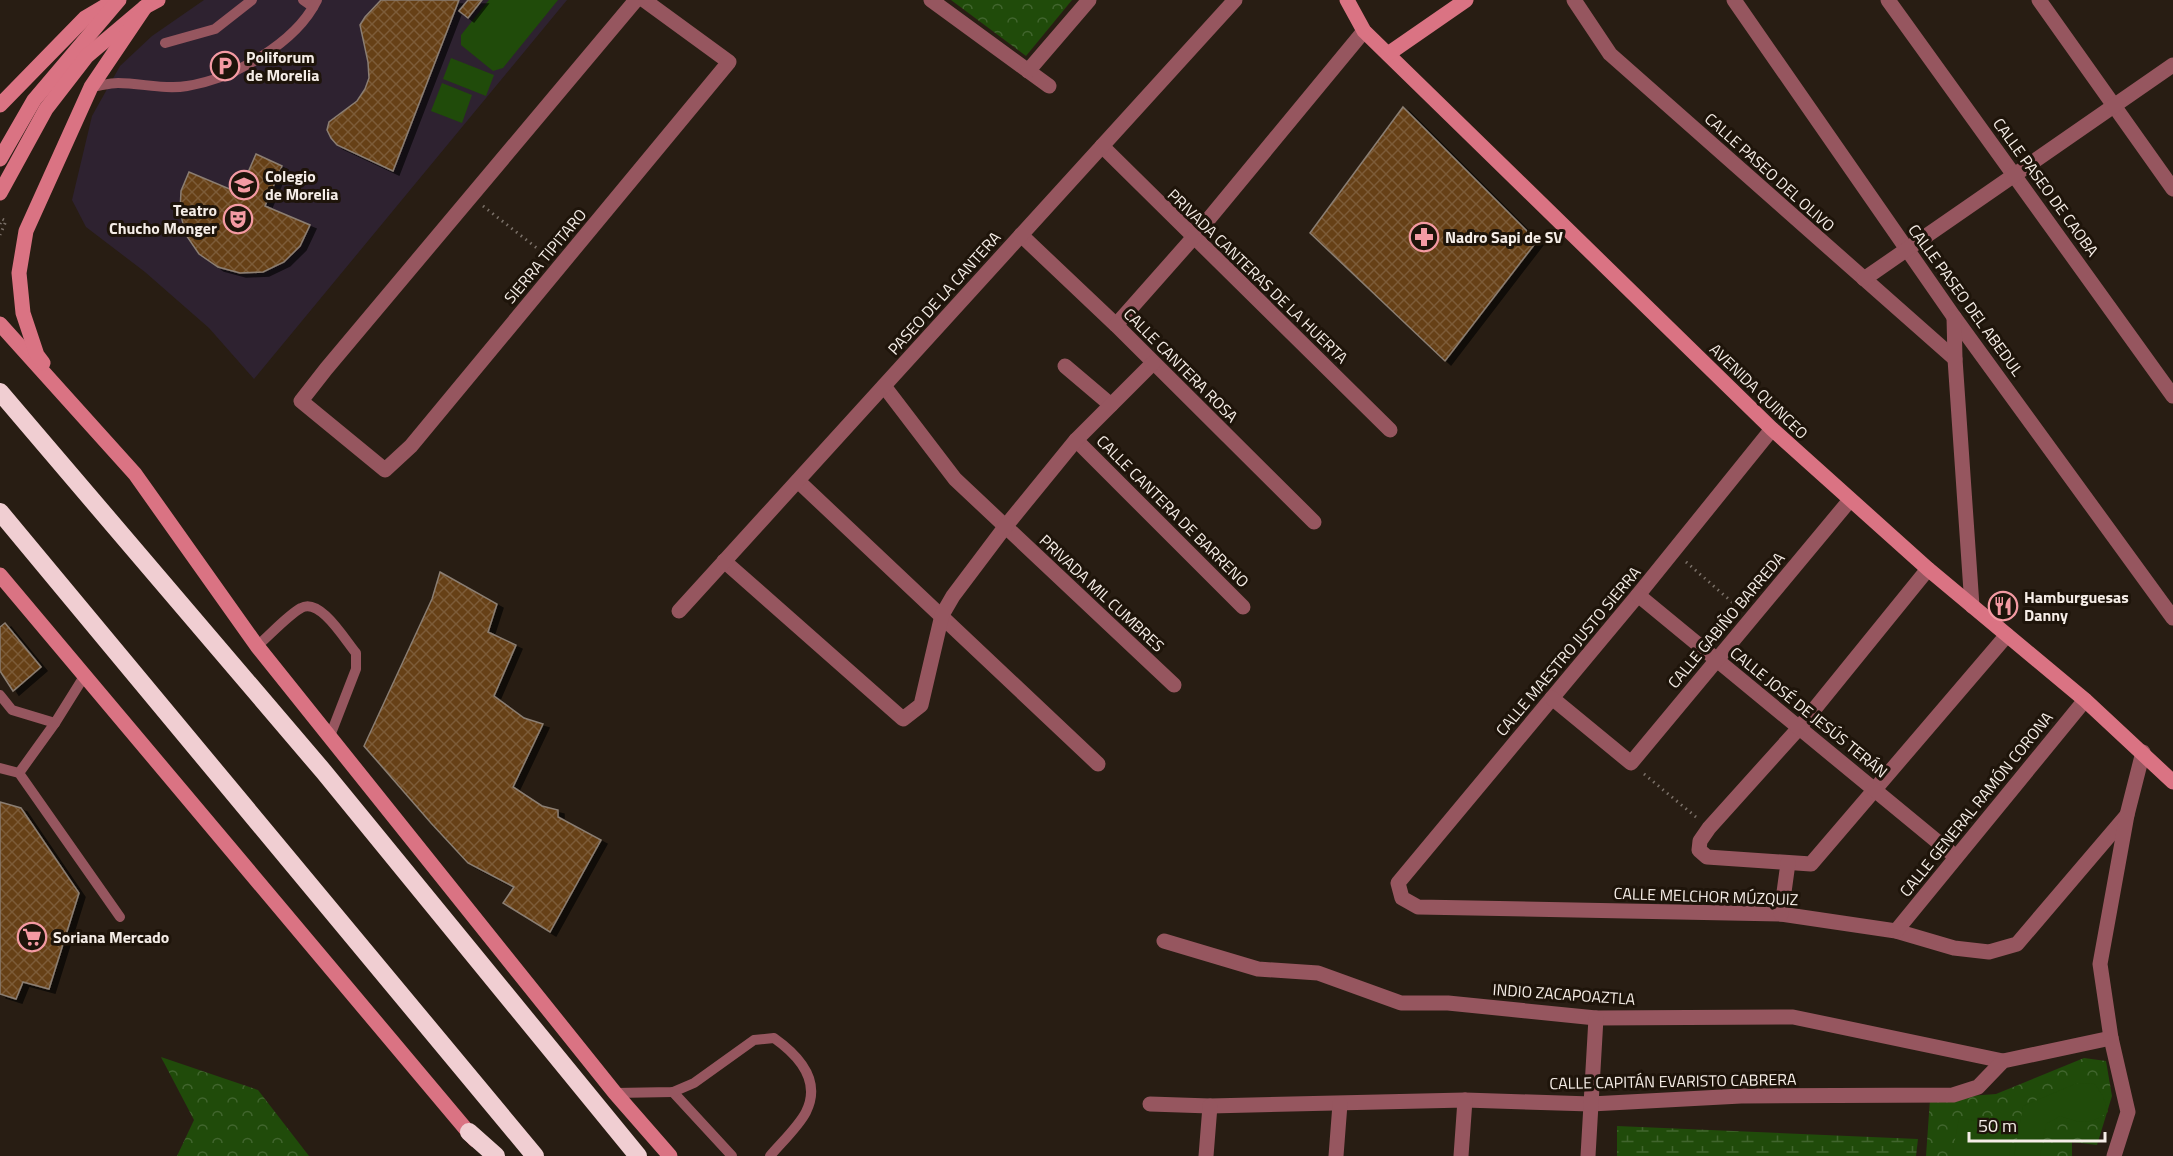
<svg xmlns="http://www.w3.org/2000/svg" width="2173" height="1156" font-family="'Titillium Web',sans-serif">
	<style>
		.education { fill: #2e2230 }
		.wetland { fill: url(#wetland-marsh) }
		.park { fill: url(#park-crowns) }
		.pitch { fill: #204b0a }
		.building { fill: url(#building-cross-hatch); stroke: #8b7e72; stroke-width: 1.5; filter: url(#shadow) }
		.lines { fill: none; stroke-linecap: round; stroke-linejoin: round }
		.path { stroke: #7b7169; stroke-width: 3; stroke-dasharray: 1.5 4.5; stroke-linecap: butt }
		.lane { stroke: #96565f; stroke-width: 10 }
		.street { stroke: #96565f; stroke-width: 15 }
		.secondary { stroke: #da7383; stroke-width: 15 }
		.highway { stroke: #f0ced2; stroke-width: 18 }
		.labels { text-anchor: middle; stroke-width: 6; stroke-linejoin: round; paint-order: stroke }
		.poi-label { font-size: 16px; font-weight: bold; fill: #f5ede7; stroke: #1e140a; text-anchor: start }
		.street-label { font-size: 16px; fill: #f5ede7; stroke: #1e140a }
	</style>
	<defs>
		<pattern id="wetland-marsh" width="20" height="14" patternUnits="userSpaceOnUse" patternTransform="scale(1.5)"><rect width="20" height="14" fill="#204b0a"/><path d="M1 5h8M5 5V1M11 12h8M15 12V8" fill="none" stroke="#41652e"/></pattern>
		<pattern id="park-crowns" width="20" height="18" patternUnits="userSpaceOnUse" patternTransform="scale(1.5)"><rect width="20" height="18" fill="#204b0a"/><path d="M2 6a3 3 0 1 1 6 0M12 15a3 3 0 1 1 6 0" fill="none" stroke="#41652e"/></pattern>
		<pattern id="building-cross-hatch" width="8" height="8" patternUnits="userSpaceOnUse" patternTransform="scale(1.5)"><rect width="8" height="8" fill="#663f16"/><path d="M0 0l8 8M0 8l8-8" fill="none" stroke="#7c5b38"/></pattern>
		<filter id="shadow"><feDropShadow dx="6" dy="4" stdDeviation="0" flood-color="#0009"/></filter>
	</defs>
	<rect width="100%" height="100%" fill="#281d13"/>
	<polygon class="education" points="204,0 567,0 254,379 209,328 145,272 86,227 72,200 92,116 120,66 152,36"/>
	<polygon class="wetland" points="1617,1126 1918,1139 1916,1156 1617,1156"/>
	<g class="park">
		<polygon points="951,0 1072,0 1026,56"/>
		<polygon points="161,1057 258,1090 309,1156 177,1156 194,1120"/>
		<polygon points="2084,1058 2106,1061 2112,1096 2097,1145 2072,1142 2072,1156 1926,1156 1930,1099 1996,1094"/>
	</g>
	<g class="pitch">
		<polygon points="489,0 558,0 503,68 493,71 461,45 461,35"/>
		<polygon points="451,58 494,75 486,96 443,79"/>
		<polygon points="442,83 472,95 462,123 431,111"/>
		<path d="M2094 1083 2103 1096 2108 1112C2089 1126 2081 1123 2060 1116L2046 1124 2040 1156H2014L2023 1106 2075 1084Z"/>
		<polygon points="1959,1118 2014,1127 2009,1156 1952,1156"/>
	</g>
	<g class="building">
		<polygon points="381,0 459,0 393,171 337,145 331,138 327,130 329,122 357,101 365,89 369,78 368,62 360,25 365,17"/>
		<polygon points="468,0 482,0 468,18 459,11"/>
		<polygon points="1403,107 1537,241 1445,361 1310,233"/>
		<polygon points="256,154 282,166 265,206 310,225 300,246 284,262 263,272 240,273 218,267 199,254 186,235 180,212 181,191 189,172 239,193"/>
		<polygon points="440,572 497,604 488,632 516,645 494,696 524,718 543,724 513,787 542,806 558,810 558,817 601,840 550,932 503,903 514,887 468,863 431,823 364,746 432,599"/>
		<polygon points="5,623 41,667 13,691 0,671 0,627"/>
		<polygon points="0,802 21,808 79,893 49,989 23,982 16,999 0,994"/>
	</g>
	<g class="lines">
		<g class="path">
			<polyline points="483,206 547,256"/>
			<polyline points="0,224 2,219 6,221 0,235"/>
			<polyline points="1686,562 1740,609"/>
			<polyline points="1644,774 1696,817"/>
		</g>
		<g class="lane">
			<polyline points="303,0 313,7"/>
			<polyline points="165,43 215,29 252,0"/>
			<path d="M91 87C100 86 109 83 118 83 141 83 165 90 187 86 233 79 296 43 317 0"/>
			<path d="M257 646C269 636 288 615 301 608 320 597 345 640 356 653V669L330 736"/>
			<polyline points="0,695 12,710 55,723"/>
			<polyline points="0,768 19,773 120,917"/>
			<polyline points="19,773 55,723 85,675"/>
			<polyline points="673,1092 732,1156"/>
			<path d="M615 1093 673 1092 694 1083 754 1040 774 1038C798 1055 822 1080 806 1112 799 1126 781 1143 770 1156"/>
		</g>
		<g class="street">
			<polyline points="636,0 326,369 301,401 385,470 411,446 729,62 644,0"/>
			<polyline points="931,0 1049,86"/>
			<polyline points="1574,0 1610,54 1955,359"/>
			<polyline points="1734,0 1954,317 2173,618"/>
			<polyline points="1888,0 2173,396"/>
			<polyline points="2039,0 2173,189"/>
			<polyline points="1028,71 1089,0"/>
			<polyline points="1102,146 1390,430"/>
			<polyline points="1021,235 1116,325 1314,522"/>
			<polyline points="1864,279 2173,65"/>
			<polyline points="1954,317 1955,359 1972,606"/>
			<polyline points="1116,325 1193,238 1364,31"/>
			<polyline points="1065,366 1111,405"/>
			<polyline points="884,386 955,479 1174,685"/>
			<polyline points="1772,429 1638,595 1398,883 1402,898 1418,907 1781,914 1896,931 1954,948 1989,952 2017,944 2127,815"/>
			<polyline points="1076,440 1243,607"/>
			<polyline points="798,481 1098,764"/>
			<polyline points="724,561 903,719 921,705 942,615 953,596 1005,527 1076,440 1153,363"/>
			<polyline points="1928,569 1799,728 1709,828 1700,841 1699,850 1707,857 1811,864 2007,635"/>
			<polyline points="1638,595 1956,857"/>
			<polyline points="679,611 1235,0"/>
			<polyline points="1552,698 1631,763 1850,500"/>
			<polyline points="1781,914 1788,863"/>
			<polyline points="1896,931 2085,700"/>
			<polyline points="1164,941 1258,969 1318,973 1401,1003 1448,1003 1596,1018 1793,1017 2003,1061"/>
			<polyline points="1150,1104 1210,1106 1465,1100 1591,1104 1741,1096 1953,1095 1978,1087 2003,1061 2111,1038"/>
			<polyline points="1206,1156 1210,1106"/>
			<polyline points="1336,1156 1340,1104"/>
			<polyline points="1461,1156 1465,1100"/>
			<polyline points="1588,1156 1596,1018"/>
			<polyline points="2114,1156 2128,1112 2111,1038 2100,964 2127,815 2143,752"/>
		</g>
		<g class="secondary">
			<polyline points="1347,0 1364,31 1772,429 1928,569 2085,700 2173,782"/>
			<polyline points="1388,54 1466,0"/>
			<polyline points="0,105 85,18 112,2"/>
			<polyline points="0,159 34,100 119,0"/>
			<polyline points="0,193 46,109 87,56 145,7 158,0"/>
			<polyline points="0,324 135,474 257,646 615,1093 670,1156"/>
			<polyline points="43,363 37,355 23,313 19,273 26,231 91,87 145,7"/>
			<polyline points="0,575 475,1140"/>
		</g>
		<g class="highway">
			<polyline points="0,392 324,772 638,1156"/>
			<polyline points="0,512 535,1156"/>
			<polyline points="469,1132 496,1156"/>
		</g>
	</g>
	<defs>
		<g id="parking-ring" transform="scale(1.5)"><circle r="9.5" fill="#1e140a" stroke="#f49aa3" stroke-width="1.5"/><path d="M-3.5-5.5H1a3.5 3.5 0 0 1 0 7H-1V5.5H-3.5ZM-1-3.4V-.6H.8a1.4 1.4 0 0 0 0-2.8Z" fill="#f49aa3"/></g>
		<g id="university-ring" transform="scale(1.5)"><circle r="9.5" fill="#1e140a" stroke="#f49aa3" stroke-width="1.5"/><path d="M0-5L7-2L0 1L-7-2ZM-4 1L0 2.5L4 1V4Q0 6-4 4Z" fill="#f49aa3"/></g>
		<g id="theatre-ring" transform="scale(1.5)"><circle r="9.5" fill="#1e140a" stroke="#f49aa3" stroke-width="1.5"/><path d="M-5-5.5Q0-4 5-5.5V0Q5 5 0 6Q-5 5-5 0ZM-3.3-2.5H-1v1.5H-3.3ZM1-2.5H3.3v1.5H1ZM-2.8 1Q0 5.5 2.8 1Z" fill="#f49aa3"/></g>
		<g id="pharmacy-ring" transform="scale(1.5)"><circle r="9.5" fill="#1e140a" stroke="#f49aa3" stroke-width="1.5"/><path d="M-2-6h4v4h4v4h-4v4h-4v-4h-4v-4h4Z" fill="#f49aa3"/></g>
		<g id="restaurant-ring" transform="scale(1.5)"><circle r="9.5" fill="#1e140a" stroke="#f49aa3" stroke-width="1.5"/><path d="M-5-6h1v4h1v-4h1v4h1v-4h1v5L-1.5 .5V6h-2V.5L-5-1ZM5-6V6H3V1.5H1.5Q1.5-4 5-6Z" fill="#f49aa3"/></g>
		<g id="supermarket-ring" transform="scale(1.5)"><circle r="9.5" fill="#1e140a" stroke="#f49aa3" stroke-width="1.5"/><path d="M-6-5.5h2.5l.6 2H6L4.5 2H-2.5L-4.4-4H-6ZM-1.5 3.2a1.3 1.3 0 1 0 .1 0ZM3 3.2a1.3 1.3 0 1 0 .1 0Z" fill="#f49aa3"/></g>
	</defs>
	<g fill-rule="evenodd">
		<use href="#parking-ring" x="225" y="66"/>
		<use href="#university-ring" x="244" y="185"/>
		<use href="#theatre-ring" x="238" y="219"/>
		<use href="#pharmacy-ring" x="1424" y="237"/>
		<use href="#restaurant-ring" x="2003" y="606"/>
		<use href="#supermarket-ring" x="32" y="937"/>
	</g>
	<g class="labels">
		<g class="poi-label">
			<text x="246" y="63">Poliforum<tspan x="246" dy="18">de Morelia</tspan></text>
			<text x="265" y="182">Colegio<tspan x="265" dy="18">de Morelia</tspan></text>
			<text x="217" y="216" text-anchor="end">Teatro<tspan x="217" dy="18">Chucho Monger</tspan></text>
			<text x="1445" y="243">Nadro Sapi de SV</text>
			<text x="2024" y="603">Hamburguesas<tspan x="2024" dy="18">Danny</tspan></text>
			<text x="53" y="943">Soriana Mercado</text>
		</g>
		<g class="street-label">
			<text transform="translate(1770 172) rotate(42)" y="6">CALLE PASEO DEL OLIVO</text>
			<text transform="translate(2046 187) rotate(54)" y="6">CALLE PASEO DE CAOBA</text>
			<text transform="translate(545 256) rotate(-50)" y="6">SIERRA TIPITARO</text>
			<text transform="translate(1258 276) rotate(44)" y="6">PRIVADA CANTERAS DE LA HUERTA</text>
			<text transform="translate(944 293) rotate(-48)" y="6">PASEO DE LA CANTERA</text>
			<text transform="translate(1966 300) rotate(54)" y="6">CALLE PASEO DEL ABEDUL</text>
			<text transform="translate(1181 365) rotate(45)" y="6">CALLE CANTERA ROSA</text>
			<text transform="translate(1759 391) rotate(44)" y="6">AVENIDA QUINCEO</text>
			<text transform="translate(1173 511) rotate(45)" y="6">CALLE CANTERA DE BARRENO</text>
			<text transform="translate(1102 593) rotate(43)" y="6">PRIVADA MIL CUMBRES</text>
			<text transform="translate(1726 620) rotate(-50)" y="6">CALLE GABIÑO BARREDA</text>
			<text transform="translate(1568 651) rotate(-50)" y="6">CALLE MAESTRO JUSTO SIERRA</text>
			<text transform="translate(1809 712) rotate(39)" y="6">CALLE JOSÉ DE JESÚS TERÁN</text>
			<text transform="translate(1976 804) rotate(-51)" y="6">CALLE GENERAL RAMÓN CORONA</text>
			<text transform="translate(1706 896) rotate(2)" y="6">CALLE MELCHOR MÚZQUIZ</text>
			<text transform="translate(1564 994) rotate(4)" y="6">INDIO ZACAPOAZTLA</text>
			<text transform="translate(1673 1081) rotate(-1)" y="6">CALLE CAPITÁN EVARISTO CABRERA</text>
		</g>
	</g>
	<path d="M1969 1132v9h136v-9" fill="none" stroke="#f5ede7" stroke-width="3"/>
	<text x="1978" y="1132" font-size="18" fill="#f5ede7" stroke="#1e140a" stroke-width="4.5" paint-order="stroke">50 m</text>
</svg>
